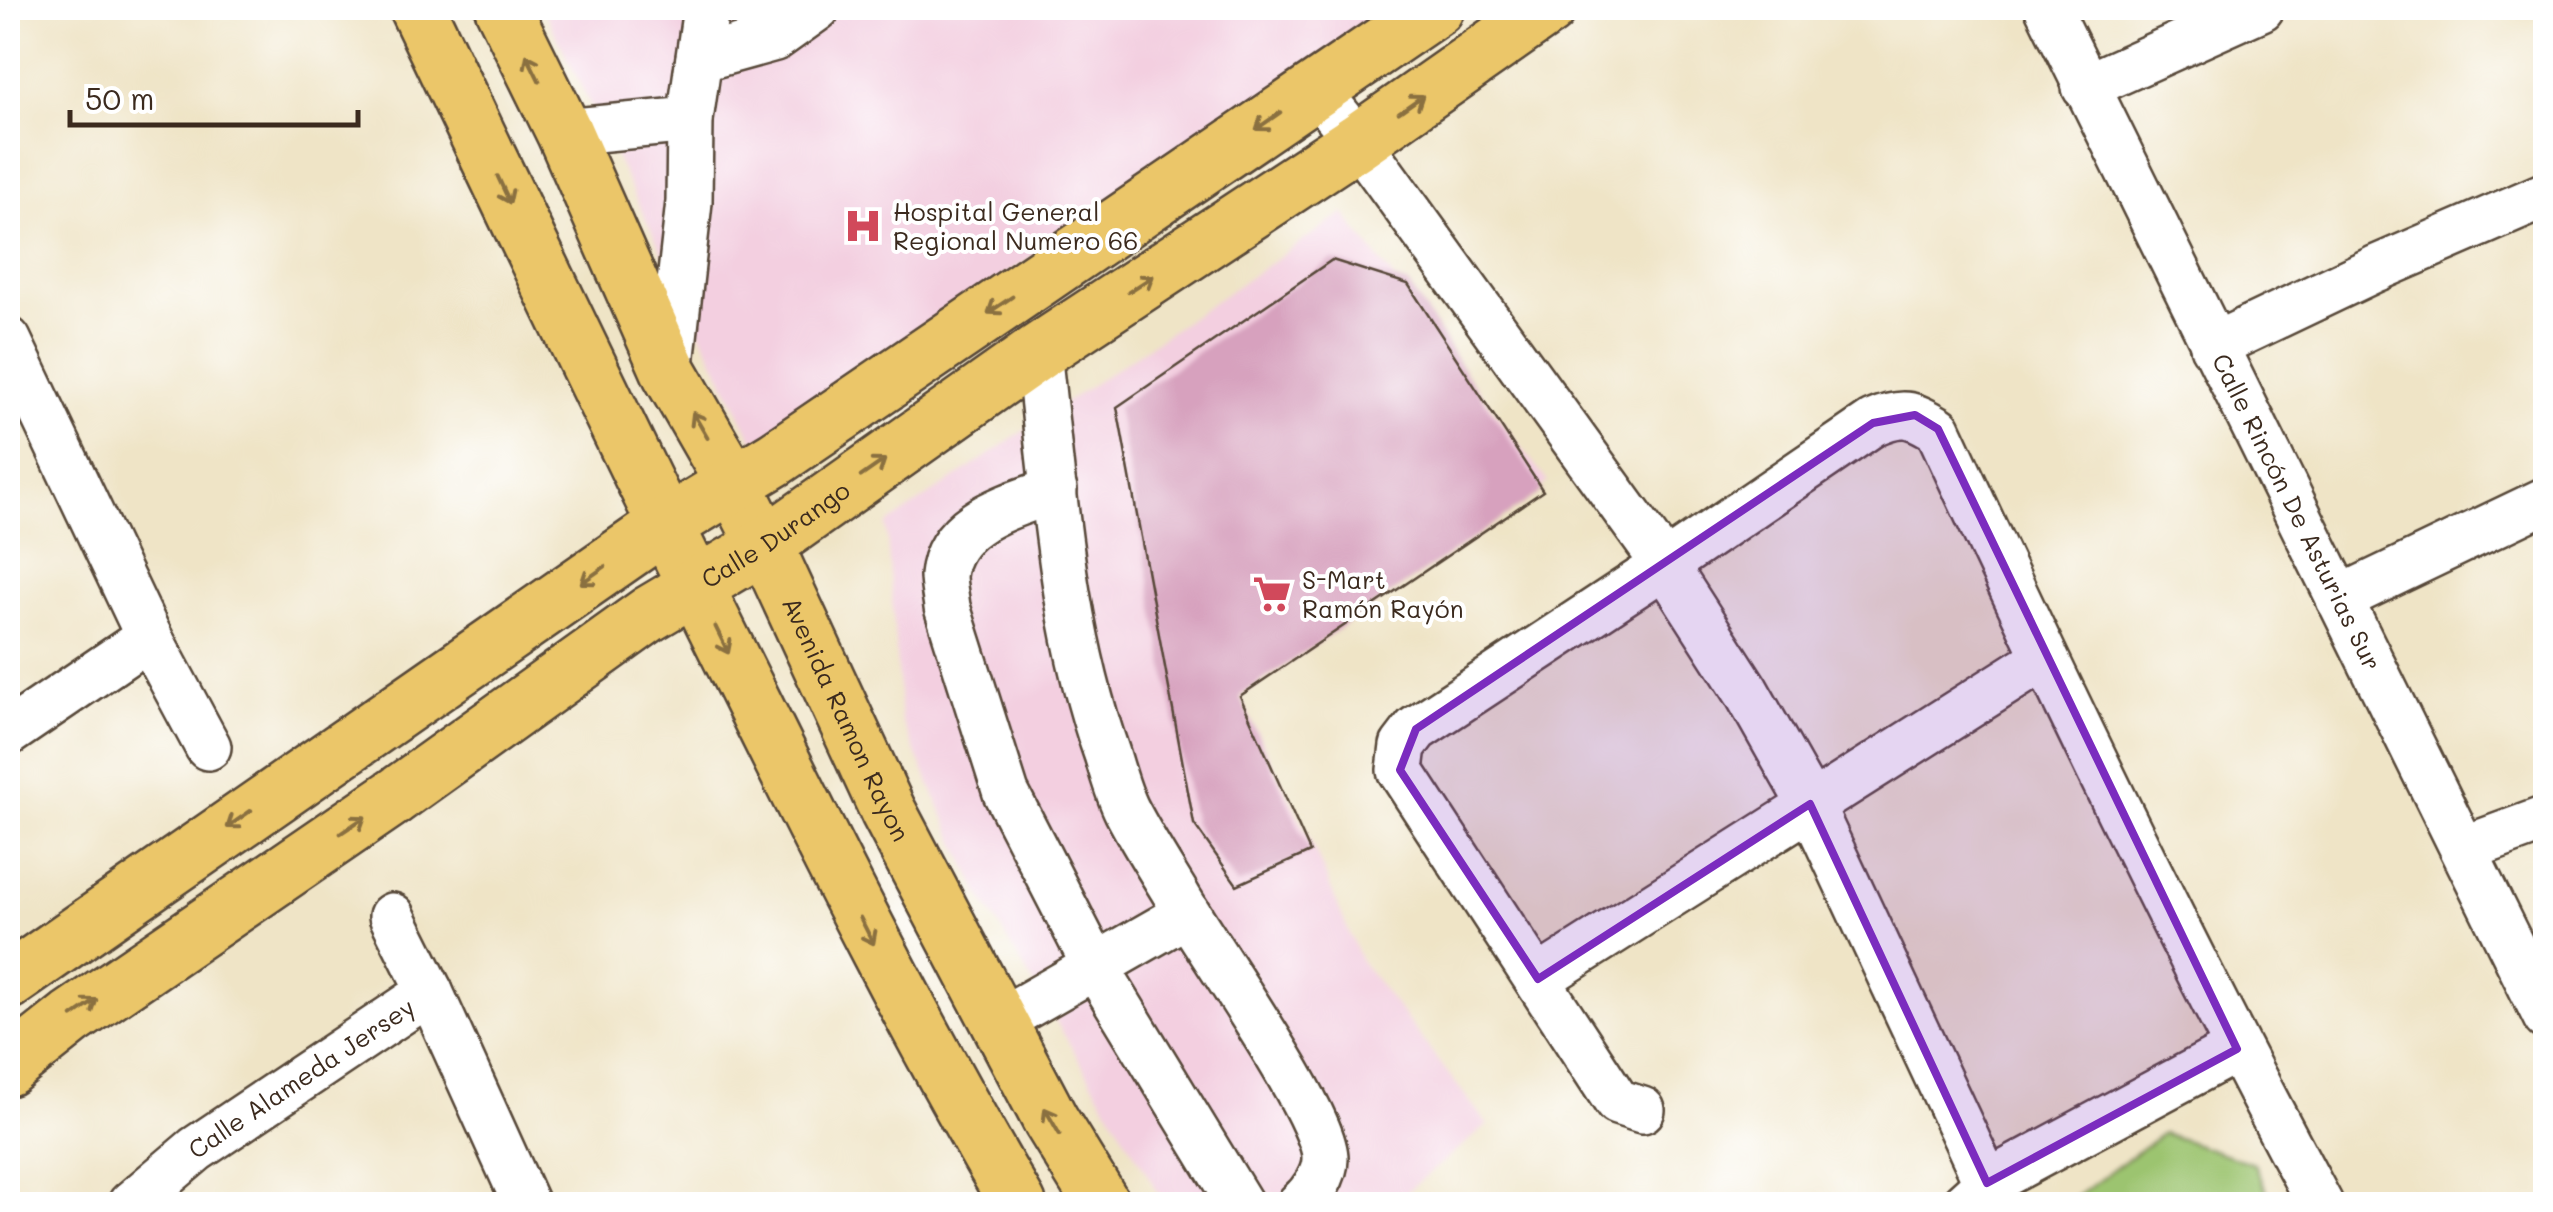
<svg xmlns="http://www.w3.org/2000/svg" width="2553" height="1212" font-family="Mali,sans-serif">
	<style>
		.built { fill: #f3cfe0 }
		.green { fill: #9cc470; stroke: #6c7747; stroke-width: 2.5 }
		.building { fill: #d7a1be }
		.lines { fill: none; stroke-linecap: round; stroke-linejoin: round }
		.minor-casing { stroke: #564637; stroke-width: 50 }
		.major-casing { stroke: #564637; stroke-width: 60 }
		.minor { stroke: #fff; stroke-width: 45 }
		.major { stroke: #ebc669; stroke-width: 55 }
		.oneway { stroke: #8a7040 }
		.marked { fill: #7b2cbf; fill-opacity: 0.2; stroke: #7b2cbf; stroke-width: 8; stroke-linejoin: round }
		.labels { text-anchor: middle; stroke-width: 8; stroke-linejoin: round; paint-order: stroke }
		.poi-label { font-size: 25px; fill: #3b2a1e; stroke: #fff; text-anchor: start }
		.street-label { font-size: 25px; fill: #3b2a1e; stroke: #fff }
	</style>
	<rect width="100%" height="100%" fill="#fff"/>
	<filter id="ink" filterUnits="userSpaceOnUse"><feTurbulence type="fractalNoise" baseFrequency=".01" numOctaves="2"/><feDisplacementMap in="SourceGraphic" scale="20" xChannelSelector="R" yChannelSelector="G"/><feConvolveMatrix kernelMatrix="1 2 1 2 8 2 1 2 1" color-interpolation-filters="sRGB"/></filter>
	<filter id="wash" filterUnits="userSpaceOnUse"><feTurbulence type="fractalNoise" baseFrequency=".0048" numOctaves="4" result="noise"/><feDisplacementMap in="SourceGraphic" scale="40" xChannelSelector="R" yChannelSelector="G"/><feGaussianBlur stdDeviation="2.25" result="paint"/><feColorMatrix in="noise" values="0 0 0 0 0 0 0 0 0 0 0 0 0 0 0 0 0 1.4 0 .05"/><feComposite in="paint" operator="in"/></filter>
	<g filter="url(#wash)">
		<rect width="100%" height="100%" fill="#efe4c6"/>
		<g class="built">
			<polygon points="543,8 1399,8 755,444"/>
			<polygon points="1344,213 1548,482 1240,697 1314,848 1360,959 1488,1125 1392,1204 1165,1204 977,889 901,720 886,525"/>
		</g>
		<polygon class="green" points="2163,1133 2254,1164 2273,1204 2067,1204"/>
		<g id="blocks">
			<polygon class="building" points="1332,260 1408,284 1543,491 1240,696 1310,852 1237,885 1194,824 1117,407"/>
		</g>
	</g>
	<g filter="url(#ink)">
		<use href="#blocks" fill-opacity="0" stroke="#564637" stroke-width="2.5"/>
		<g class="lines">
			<g class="minor-casing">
				<g id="minor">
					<path id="s1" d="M2048 8 2546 1017"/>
					<polyline points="699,59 775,38 817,8"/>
					<polyline points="2085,87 2261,8"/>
					<polyline points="1315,88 1358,141 1665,565 1746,691 1810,804 1987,1183"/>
					<polyline points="564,132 690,120"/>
					<polyline points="8,340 149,637 208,747"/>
					<polyline points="2213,346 2375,269 2546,195"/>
					<path d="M1038 352C1054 487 1061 625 1107 754 1113 773 1118 793 1127 811 1142 840 1160 868 1177 896 1204 944 1327 1116 1325 1159 1325 1175 1312 1194 1300 1204"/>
					<polyline points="670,373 689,202 690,120 706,8"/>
					<path d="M1054 490C1012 506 948 520 943 576 943 585 946 597 947 607L1006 793 1095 966 1240 1204"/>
					<polyline points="2339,599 2546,500"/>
					<polyline points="8,733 149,637"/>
					<polyline points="2464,849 2546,819"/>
					<polyline points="392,916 430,992 526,1204"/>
					<polyline points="1538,979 2044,658"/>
					<polyline points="998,1022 1187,914"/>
					<path d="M1642 1110 1617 1102 1400 770 1403 746 1416 729 1665 565 1873 423C1902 410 1911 413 1938 429 2059 691 2184 951 2320 1204"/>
					<path id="s2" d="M131 1204 196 1149 430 992"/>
					<polyline points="1964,1204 1987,1183 2237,1049"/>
				</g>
			</g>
			<g class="major-casing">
				<g id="major">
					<path d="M417 8C527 238 636 468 750 696 835 868 921 1039 1018 1204"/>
					<path id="s3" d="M503 8 564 132 670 373 734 484 765 545 888 811 1051 1121 1102 1204"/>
					<polyline points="8,982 664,526 776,458 1436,8"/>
					<path id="s4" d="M8 1068 71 1018 394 797 649 614 765 545 1038 352 1358 141 1548 8"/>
				</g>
			</g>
			<use href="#minor" class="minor"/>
			<use href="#major" class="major"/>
		</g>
		<defs><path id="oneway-shaft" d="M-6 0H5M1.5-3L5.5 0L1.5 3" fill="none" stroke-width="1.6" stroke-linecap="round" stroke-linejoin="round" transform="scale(2.5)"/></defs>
		<g class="oneway">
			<use href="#oneway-shaft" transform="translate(533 68) rotate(-116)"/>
			<use href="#oneway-shaft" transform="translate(1411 104) rotate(-35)"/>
			<use href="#oneway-shaft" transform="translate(1268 121) rotate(145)"/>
			<use href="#oneway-shaft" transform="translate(504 190) rotate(65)"/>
			<use href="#oneway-shaft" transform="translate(1141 284) rotate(-33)"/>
			<use href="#oneway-shaft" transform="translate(1000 305) rotate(146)"/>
			<use href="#oneway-shaft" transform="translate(700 425) rotate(-120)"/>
			<use href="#oneway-shaft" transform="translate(873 468) rotate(-35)"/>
			<use href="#oneway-shaft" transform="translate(593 575) rotate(145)"/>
			<use href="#oneway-shaft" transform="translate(722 640) rotate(64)"/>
			<use href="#oneway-shaft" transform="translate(239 819) rotate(145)"/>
			<use href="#oneway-shaft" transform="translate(353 825) rotate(-34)"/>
			<use href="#oneway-shaft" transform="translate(867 931) rotate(63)"/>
			<use href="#oneway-shaft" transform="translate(85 1008) rotate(-35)"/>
			<use href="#oneway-shaft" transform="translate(1052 1121) rotate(-120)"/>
		</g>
	</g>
	<path class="marked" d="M1915 415 1938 429 2237 1049 1987 1183 1810 804 1538 979 1400 770 1416 729 1873 423Z"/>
	<defs>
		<g id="hospital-bare" transform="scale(3)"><path d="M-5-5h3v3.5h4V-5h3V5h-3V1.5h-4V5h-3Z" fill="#d1495b" stroke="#fff" stroke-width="2.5" paint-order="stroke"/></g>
		<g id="supermarket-bare" transform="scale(3)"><path d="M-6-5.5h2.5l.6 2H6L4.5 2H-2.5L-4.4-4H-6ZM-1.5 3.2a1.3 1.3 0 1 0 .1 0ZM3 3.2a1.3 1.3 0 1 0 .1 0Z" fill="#d1495b" stroke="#fff" stroke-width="2.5" paint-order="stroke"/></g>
	</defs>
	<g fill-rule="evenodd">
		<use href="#hospital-bare" x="863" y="226"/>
		<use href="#supermarket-bare" x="1272" y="594"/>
	</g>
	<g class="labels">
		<g class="poi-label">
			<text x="893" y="221">Hospital General<tspan x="893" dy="29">Regional Numero 66</tspan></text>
			<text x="1302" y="589">S-Mart<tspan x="1302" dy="29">Ramón Rayón</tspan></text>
		</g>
		<g class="street-label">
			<text dy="9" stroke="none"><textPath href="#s1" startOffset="562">Calle Rincón De Asturias Sur</textPath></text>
			<text dy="9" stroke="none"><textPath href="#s4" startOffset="935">Calle Durango</textPath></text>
			<text dy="9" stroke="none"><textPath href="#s3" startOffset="790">Avenida Ramon Rayon</textPath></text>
			<text dy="9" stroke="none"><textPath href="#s2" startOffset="212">Calle Alameda Jersey</textPath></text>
		</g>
	</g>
	<rect width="2553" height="1212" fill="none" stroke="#fff" stroke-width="40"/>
	<path d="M70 110v15h288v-15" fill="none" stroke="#3b2a1e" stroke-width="5"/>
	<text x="85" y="110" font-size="30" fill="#3b2a1e" stroke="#ffffff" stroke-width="8" paint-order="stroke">50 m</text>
</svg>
